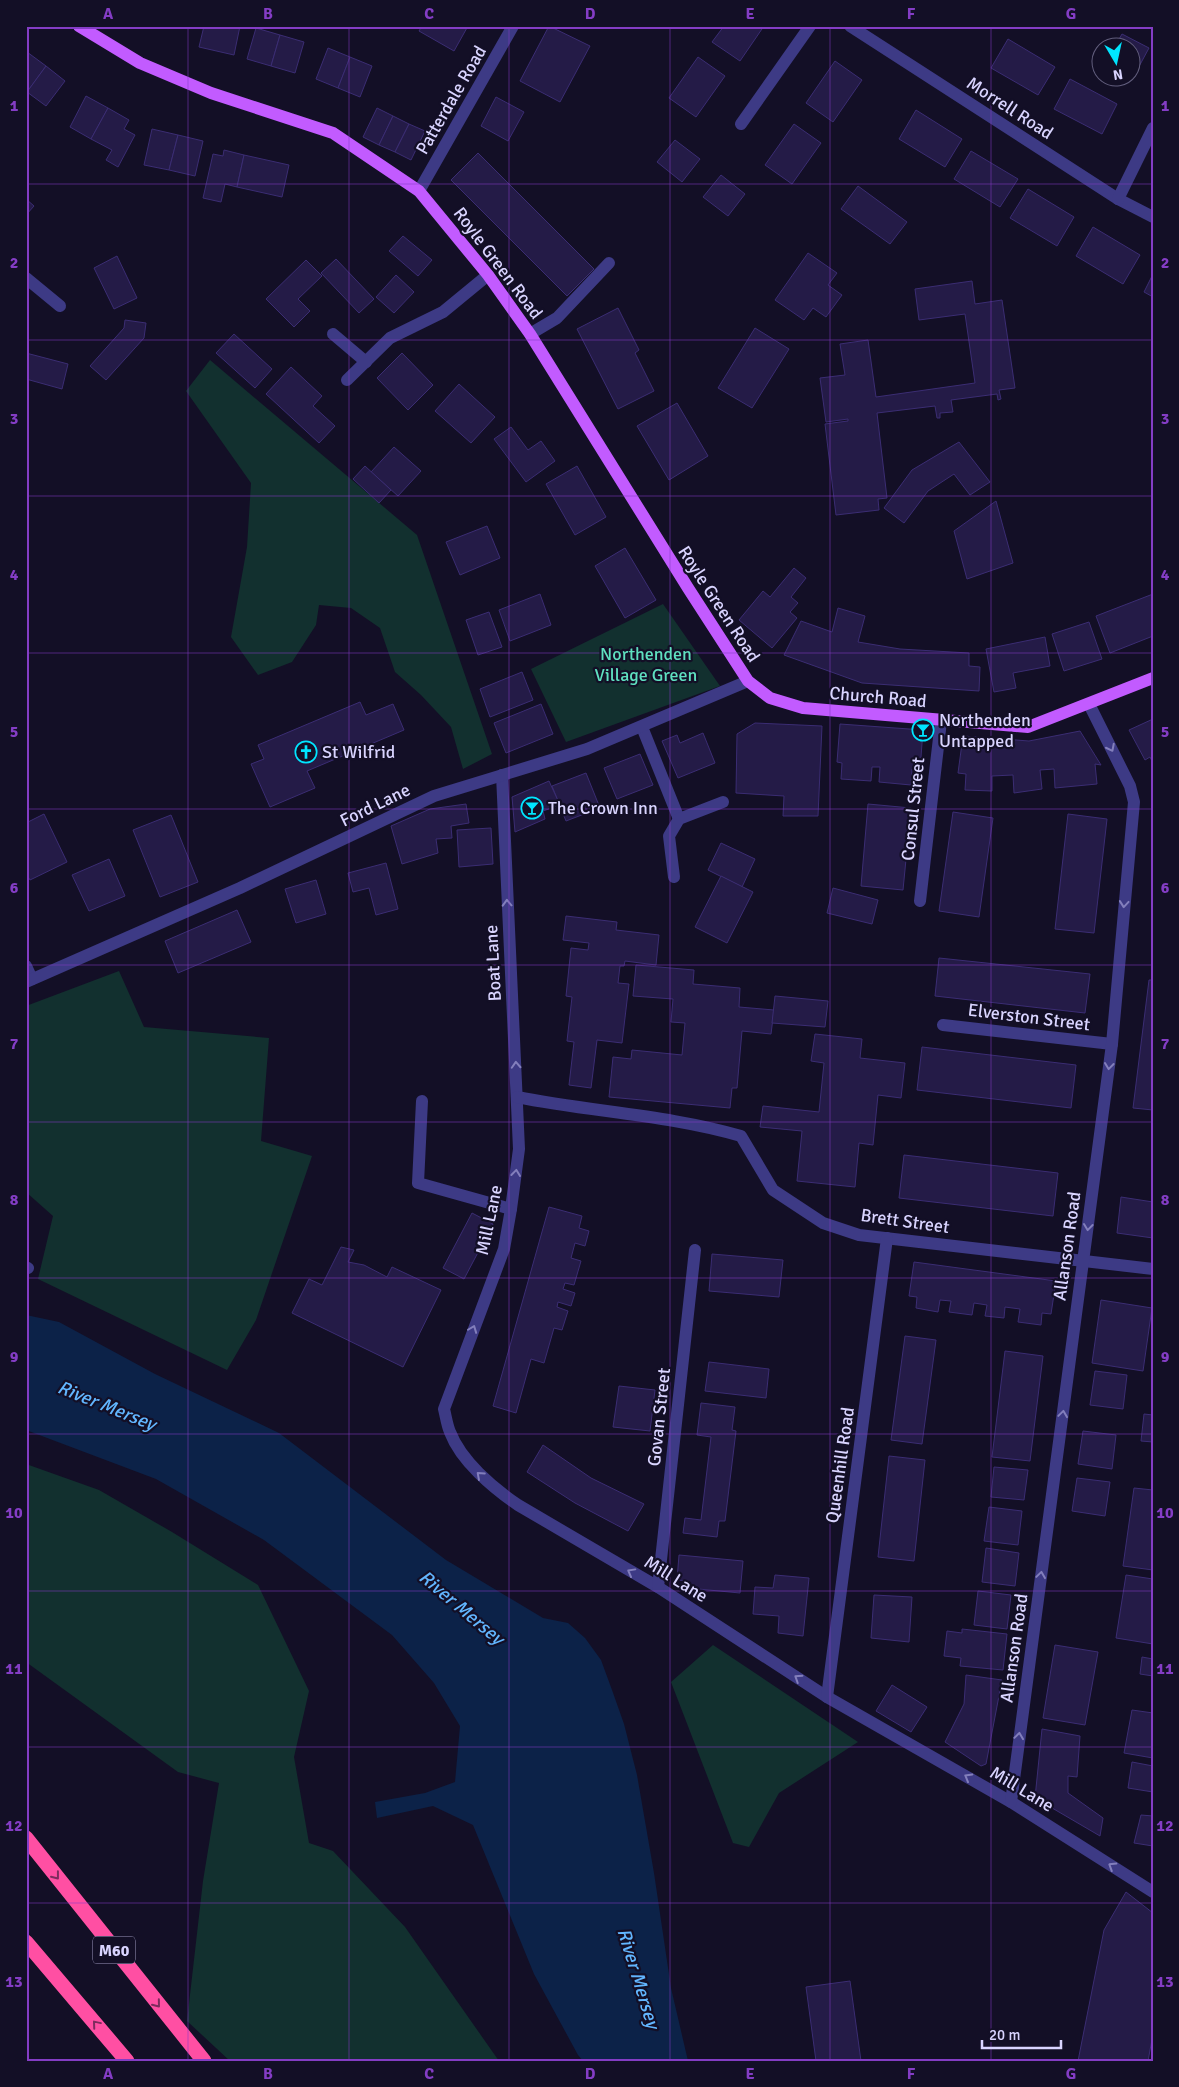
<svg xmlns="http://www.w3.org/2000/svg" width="1179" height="2087" font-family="Signika,sans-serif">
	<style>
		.green { fill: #12302f }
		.water { fill: #0c2248 }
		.building { fill: #241b47; stroke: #3b2d73 }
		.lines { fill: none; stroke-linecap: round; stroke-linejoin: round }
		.minor { stroke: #3d3a85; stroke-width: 12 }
		.major { stroke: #c25bff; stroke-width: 12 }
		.highway { stroke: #ff4fa3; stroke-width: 15 }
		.oneway { stroke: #837fbc }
		.oneway2 { stroke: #7d2c5e }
		.grid { fill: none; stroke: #843dc5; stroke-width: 1; stroke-opacity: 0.55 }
		.labels { text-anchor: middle; stroke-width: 4.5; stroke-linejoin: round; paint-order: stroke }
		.shield { fill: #130f26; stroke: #9e99be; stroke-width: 1 }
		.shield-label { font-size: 16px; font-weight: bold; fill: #d9d4ff }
		.street-label { font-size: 18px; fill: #d9d4ff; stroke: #130f26 }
		.park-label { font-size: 18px; fill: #5fe0c0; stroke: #130f26 }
		.poi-label { font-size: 18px; fill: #d9d4ff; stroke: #130f26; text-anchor: start }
		.water-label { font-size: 19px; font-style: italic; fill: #62b6ff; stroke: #130f26 }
		.neatline { fill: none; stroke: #843dc5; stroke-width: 2 }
		.grid-label { font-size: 16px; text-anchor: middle; font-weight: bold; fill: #843dc5 }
	</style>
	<rect width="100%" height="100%" fill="#130f26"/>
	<g class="green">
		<polygon points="210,360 417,535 492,754 463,769 451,727 421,695 395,672 380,628 351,608 319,605 316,625 292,662 258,675 231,637 247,547 251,483 186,391"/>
		<polygon points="663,604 720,686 566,742 531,669"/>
		<polygon points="119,971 144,1027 269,1038 261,1141 312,1156 256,1320 227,1370 38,1279 53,1216 26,1192 26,1006"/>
		<polygon points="26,1464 99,1490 172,1532 258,1585 309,1691 294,1757 309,1843 333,1851 405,1927 499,2061 230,2061 187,2021 203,1881 219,1783 178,1772 26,1662"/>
		<polygon points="713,1645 858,1742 779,1793 749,1847 733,1843 671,1682"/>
	</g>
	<polygon class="water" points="26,1315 59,1322 155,1374 279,1433 446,1560 543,1618 568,1623 585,1638 601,1660 612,1690 624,1724 637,1775 654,1873 671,1988 688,2061 583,2061 578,2055 534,1974 473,1825 433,1806 377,1818 375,1802 425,1793 455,1782 460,1726 434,1683 392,1635 264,1540 156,1479 26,1430"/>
	<g class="building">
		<polygon points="204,26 240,26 234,55 199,47"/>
		<polygon points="422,26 468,26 454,51 419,31"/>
		<polygon points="549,26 590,46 560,102 520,81"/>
		<polygon points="724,26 764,26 740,61 712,42"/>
		<polygon points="256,28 280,35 271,66 247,59"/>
		<polygon points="1122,34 1149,48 1136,72 1132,69 1132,48 1114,48"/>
		<polygon points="280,35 304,42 295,73 271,66"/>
		<polygon points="1008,39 1055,67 1038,95 991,68"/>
		<polygon points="328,48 350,57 338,88 316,79"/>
		<polygon points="27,52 46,66 27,92 26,53"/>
		<polygon points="350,57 372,66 360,97 338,88"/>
		<polygon points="698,57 725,76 696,117 669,98"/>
		<polygon points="835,61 862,80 833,122 806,103"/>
		<polygon points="46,66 65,81 46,106 27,92"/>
		<polygon points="1070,79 1117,104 1102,134 1054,109"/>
		<polygon points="86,96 108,108 91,139 70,127"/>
		<polygon points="496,97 524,112 508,141 481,126"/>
		<polygon points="108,108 129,120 124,129 135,135 118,167 106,160 112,150 91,139"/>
		<polygon points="377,108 393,116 379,145 363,137"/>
		<polygon points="916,110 962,139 945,167 899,139"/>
		<polygon points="393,116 409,124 395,152 379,145"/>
		<polygon points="409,124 425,131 411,160 395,152"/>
		<polygon points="794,124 821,143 792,184 765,165"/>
		<polygon points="152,129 178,135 169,170 144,165"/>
		<polygon points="178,135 203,141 195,176 169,170"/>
		<polygon points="675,140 700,159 682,182 657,162"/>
		<polygon points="224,150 244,155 237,187 225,184 221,202 203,198 213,154 223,156"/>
		<polygon points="971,151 1018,179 1000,207 954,179"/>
		<polygon points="478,153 594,269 567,296 451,180"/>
		<polygon points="244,155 289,165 282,197 237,187"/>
		<polygon points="721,175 745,194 728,216 703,197"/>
		<polygon points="858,186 907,222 890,244 841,209"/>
		<polygon points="1028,189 1074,217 1057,246 1010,218"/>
		<polygon points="26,199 34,206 26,215"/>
		<polygon points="1093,227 1140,255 1123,284 1076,256"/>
		<polygon points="403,236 432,260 418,276 389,251"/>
		<polygon points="808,253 837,273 828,285 842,295 826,317 813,308 804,320 775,300"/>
		<polygon points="117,256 137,298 114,309 94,268"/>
		<polygon points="336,259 374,299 359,313 321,273"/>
		<polygon points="306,260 322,276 298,299 310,311 294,327 266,299"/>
		<polygon points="1153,274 1153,297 1144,292"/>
		<polygon points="396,275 414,292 394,313 376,297"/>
		<polygon points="972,281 975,304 1002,300 1015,388 999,390 1001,399 998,400 997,394 951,400 953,412 940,413 940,418 937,418 935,406 877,413 887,498 878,499 879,510 836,515 825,424 848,421 848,419 826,422 820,378 845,375 840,344 868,340 876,397 975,383 965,314 919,320 915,289"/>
		<polygon points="618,308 639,350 635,353 654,391 618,409 577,329"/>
		<polygon points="125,320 146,323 144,338 106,380 90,366 124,328"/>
		<polygon points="755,328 789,349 752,408 718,388"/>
		<polygon points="234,334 272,369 255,388 216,353"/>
		<polygon points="26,353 68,364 62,389 26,379"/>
		<polygon points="402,353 433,385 408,410 377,378"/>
		<polygon points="291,367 322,396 313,406 335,426 319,443 266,394"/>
		<polygon points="459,384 495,417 471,443 435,411"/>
		<polygon points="677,403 708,456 669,480 637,426"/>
		<polygon points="511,427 528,450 541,441 555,461 526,482 494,439"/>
		<polygon points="959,442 990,482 970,495 954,474 928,491 904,523 884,508 912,470"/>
		<polygon points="394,447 421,471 398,496 371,472"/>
		<polygon points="365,466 391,490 379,503 353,479"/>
		<polygon points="577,466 606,517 575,535 546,484"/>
		<polygon points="996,501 1013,563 967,579 954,531"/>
		<polygon points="487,526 500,558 460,575 446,542"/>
		<polygon points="625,548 656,600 625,618 595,566"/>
		<polygon points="794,568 806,578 791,597 798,603 790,612 797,618 772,648 739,620 763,591 770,597"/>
		<polygon points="540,594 551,625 510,641 499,610"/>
		<polygon points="1153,594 1153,636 1110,653 1096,616"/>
		<polygon points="838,608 865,616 858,642 900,649 969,653 969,666 980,667 979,691 862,683 784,655 801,621 832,632"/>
		<polygon points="489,612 502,647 478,655 466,620"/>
		<polygon points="1089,622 1102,659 1064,671 1052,634"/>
		<polygon points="1045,637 1050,666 1013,673 1016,688 994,692 986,649"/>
		<polygon points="522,672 533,700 490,717 480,689"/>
		<polygon points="360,702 366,715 393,704 404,730 307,771 315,788 270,807 251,764 264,759 258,745"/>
		<polygon points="541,704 553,734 506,753 494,723"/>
		<polygon points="1153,719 1153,763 1150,757 1145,760 1129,730"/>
		<polygon points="755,723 822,726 818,816 783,816 784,796 736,793 737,734"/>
		<polygon points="840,724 923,730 920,770 912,769 911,785 879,782 880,767 872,767 871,781 841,779 842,763 837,762"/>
		<polygon points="1080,731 1101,765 1095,764 1097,784 1055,788 1054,769 1040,770 1042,789 1014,793 1013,775 992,776 992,791 965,790 966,774 958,773 963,736 1029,741"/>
		<polygon points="703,733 715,763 678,778 662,741 677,735 680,743"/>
		<polygon points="640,754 653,785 617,799 604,768"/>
		<polygon points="586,773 600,808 566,821 552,786"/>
		<polygon points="549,781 560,805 543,811 545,819 515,832 512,797"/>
		<polygon points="466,804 469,823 451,826 452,838 436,839 438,853 402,864 391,826 430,809"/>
		<polygon points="868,804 911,808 903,890 861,886"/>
		<polygon points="953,812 993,818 979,917 939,911"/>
		<polygon points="44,814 67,862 30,880 26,873 26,823"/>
		<polygon points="1068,814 1107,819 1094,933 1055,929"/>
		<polygon points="171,815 198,882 160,897 133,830"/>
		<polygon points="491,828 493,864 459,867 457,830"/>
		<polygon points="721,843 755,859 742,887 708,870"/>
		<polygon points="109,859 125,896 89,911 72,875"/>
		<polygon points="386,863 398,909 376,915 369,888 353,892 348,873"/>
		<polygon points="721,876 753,892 727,943 695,927"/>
		<polygon points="316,880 326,914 296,923 285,889"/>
		<polygon points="833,888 878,900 872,924 827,913"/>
		<polygon points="237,910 251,942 178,973 165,941"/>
		<polygon points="566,916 617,922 616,930 659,935 656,965 625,961 624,966 620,966 618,983 629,984 622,1043 597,1040 591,1088 569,1085 574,1042 567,1041 572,997 566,996 571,948 588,950 589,943 563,940"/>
		<polygon points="939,958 1090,974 1085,1013 935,996"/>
		<polygon points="636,965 694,970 693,984 740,988 739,1007 774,1010 771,1034 742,1031 737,1088 732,1088 730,1108 609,1097 613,1057 631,1059 632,1050 682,1055 685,1023 671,1022 673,999 633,996"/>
		<polygon points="1149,980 1153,980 1153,1110 1133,1108"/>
		<polygon points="775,996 828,1001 825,1027 772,1023"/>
		<polygon points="815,1034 862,1039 860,1058 905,1063 901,1098 878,1095 873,1145 859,1143 855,1187 797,1181 802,1131 760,1127 763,1106 819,1112 824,1063 811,1061"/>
		<polygon points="922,1047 1076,1065 1071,1108 917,1090"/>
		<polygon points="904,1155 1058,1173 1053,1216 899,1198"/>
		<polygon points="1121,1197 1153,1202 1153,1238 1117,1233"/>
		<polygon points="549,1207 582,1216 579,1228 589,1231 585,1246 575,1243 571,1258 581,1261 574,1285 565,1283 563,1289 575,1293 571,1306 558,1302 557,1307 568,1311 562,1330 554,1328 544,1363 531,1359 516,1413 493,1406"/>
		<polygon points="472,1213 493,1224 464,1279 443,1268"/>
		<polygon points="341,1247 354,1250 348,1262 364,1265 387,1277 392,1267 441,1290 403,1367 292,1313 309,1279 322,1285"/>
		<polygon points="712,1254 783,1260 779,1297 709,1291"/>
		<polygon points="914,1262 1056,1281 1051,1314 1042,1313 1041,1325 1018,1322 1020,1309 1005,1307 1004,1318 985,1316 987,1305 974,1303 972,1315 949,1312 951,1301 940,1300 938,1312 916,1308 917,1297 909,1296"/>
		<polygon points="1101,1300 1152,1308 1143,1371 1092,1363"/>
		<polygon points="905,1336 936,1340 922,1444 891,1440"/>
		<polygon points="1005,1351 1043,1356 1030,1461 992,1457"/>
		<polygon points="709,1362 769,1369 766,1398 705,1391"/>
		<polygon points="1095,1371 1127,1375 1123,1409 1090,1405"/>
		<polygon points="619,1386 655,1390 650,1431 613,1427"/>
		<polygon points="701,1403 735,1407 732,1430 736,1431 725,1521 719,1521 717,1537 683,1533 685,1518 701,1520 711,1437 697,1435"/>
		<polygon points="1144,1414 1153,1415 1153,1442 1141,1441"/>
		<polygon points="1083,1431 1116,1435 1112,1469 1078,1464"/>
		<polygon points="543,1445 591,1478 644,1504 628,1531 575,1503 527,1472"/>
		<polygon points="889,1456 925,1460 914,1561 878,1557"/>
		<polygon points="994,1467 1028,1470 1024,1500 991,1497"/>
		<polygon points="1077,1478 1110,1482 1105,1516 1072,1511"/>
		<polygon points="1134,1488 1153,1490 1153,1570 1123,1566"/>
		<polygon points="989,1507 1022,1511 1018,1545 984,1541"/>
		<polygon points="986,1548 1019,1553 1015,1586 982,1582"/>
		<polygon points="679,1555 743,1561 740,1593 688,1588 689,1581 677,1580"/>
		<polygon points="775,1575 809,1578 803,1636 778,1633 779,1616 753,1614 755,1587 773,1588"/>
		<polygon points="1126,1575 1153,1579 1153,1644 1116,1638"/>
		<polygon points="978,1591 1011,1595 1007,1629 974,1625"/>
		<polygon points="874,1595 912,1597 909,1642 871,1638"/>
		<polygon points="962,1629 1007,1634 1003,1670 960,1666 961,1658 944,1656 947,1631 962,1633"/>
		<polygon points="1055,1645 1098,1652 1085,1725 1043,1718"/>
		<polygon points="1142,1657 1153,1659 1153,1676 1140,1674"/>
		<polygon points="966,1675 1002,1680 986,1764 981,1766 945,1742 964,1704"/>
		<polygon points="892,1685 927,1707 911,1732 876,1711"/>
		<polygon points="1132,1710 1153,1713 1153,1758 1124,1753"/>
		<polygon points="1042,1729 1080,1736 1077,1777 1068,1776 1068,1793 1103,1818 1100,1836 1035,1798"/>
		<polygon points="1132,1762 1153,1766 1153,1792 1128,1788"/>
		<polygon points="1141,1815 1153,1816 1153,1846 1134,1843"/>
		<polygon points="1126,1892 1153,1913 1153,2034 1148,2061 1078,2061 1104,1930"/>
		<polygon points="850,1981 861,2061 816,2061 806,1987"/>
	</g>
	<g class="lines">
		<g class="minor">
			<polyline points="850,26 1118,199 1153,217"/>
			<polyline points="741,124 810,26"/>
			<polyline points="419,191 513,26"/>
			<polyline points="1118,199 1153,128"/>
			<polyline points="26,278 60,306"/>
			<polyline points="333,334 366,362"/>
			<polyline points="530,334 557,318 609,263"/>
			<polyline points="347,380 390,338 443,312 488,275"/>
			<polyline points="642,727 679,819"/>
			<path d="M502 775 519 1149 511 1209 504 1249 444 1409C446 1417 447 1425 450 1432 461 1461 493 1488 518 1505L658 1587 827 1697 1011 1802 1153 1892"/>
			<polyline points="674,877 669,836 679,819 723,802"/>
			<polyline points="920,901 941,721"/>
			<polyline points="26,966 32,979"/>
			<polyline points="26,982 240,888 434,796 587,749 748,681"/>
			<polyline points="943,1025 1112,1044"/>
			<path d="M517 1097C592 1112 669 1115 741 1136L773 1190 823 1223 859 1235 1153 1269"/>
			<polyline points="422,1101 418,1183 511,1209"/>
			<polyline points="26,1267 28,1268"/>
			<polyline points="658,1587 695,1250"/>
			<polyline points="827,1697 887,1238"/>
			<polyline points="1011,1802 1112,1044 1134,802 1130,786 1089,704"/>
		</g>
		<polyline class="major" points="79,26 140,63 211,93 333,133 419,191 488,275 530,334 688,588 748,681 770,698 803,708 1028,727 1153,678"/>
		<g class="highway">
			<polyline points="26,1838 204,2061"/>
			<polyline points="26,1942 127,2061"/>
		</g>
	</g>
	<defs><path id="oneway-chevron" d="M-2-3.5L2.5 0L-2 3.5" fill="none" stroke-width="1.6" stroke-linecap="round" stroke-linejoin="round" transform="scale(1.25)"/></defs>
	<g class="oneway">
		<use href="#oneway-chevron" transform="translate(1111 748) rotate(63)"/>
		<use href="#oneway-chevron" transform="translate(507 903) rotate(-92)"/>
		<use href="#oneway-chevron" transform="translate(1124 904) rotate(95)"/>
		<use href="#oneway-chevron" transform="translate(516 1065) rotate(-93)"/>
		<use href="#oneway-chevron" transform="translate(1109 1066) rotate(97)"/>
		<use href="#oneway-chevron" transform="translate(516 1173) rotate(-83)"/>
		<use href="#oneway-chevron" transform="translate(1088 1227) rotate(97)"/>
		<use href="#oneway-chevron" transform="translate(473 1329) rotate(-69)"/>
		<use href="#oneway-chevron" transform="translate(1063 1414) rotate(-82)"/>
		<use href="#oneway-chevron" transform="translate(480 1475) rotate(-138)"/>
		<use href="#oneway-chevron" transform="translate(631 1572) rotate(-151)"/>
		<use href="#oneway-chevron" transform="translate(1041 1575) rotate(-82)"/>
		<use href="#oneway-chevron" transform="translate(798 1678) rotate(-147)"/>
		<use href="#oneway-chevron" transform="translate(1019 1736) rotate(-82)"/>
		<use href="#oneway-chevron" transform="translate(968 1777) rotate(-150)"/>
		<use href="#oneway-chevron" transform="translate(1112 1866) rotate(-148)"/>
	</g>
	<g class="oneway2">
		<use href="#oneway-chevron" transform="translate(56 1876) rotate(52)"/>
		<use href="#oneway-chevron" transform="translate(157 2004) rotate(51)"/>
		<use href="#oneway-chevron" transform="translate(96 2024) rotate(-130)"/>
	</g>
	<path class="grid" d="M188 26V2061M349 26V2061M509 26V2061M670 26V2061M830 26V2061M991 26V2061M26 184H1153M26 340H1153M26 496H1153M26 653H1153M26 809H1153M26 965H1153M26 1122H1153M26 1278H1153M26 1434H1153M26 1591H1153M26 1747H1153M26 1903H1153"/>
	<defs>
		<g id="bar-ring" transform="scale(1.125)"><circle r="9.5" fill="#130f26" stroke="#00e5ff" stroke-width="1.5"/><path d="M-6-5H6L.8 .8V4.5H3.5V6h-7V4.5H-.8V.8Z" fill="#00e5ff"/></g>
		<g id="church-ring" transform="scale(1.125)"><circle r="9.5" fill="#130f26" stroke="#00e5ff" stroke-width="1.5"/><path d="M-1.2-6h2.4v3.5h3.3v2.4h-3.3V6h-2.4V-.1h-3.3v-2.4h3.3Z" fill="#00e5ff"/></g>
	</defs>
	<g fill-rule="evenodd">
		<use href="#bar-ring" x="923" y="730"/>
		<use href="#church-ring" x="306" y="752"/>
		<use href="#bar-ring" x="532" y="808"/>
	</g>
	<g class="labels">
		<rect class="shield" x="93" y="1936.5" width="42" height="27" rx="4"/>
		<g class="shield-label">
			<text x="114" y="1956">M60</text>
		</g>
		<g class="street-label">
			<text transform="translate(451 100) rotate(-60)" y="6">Patterdale Road</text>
			<text transform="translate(1010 108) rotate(33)" y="6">Morrell Road</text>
			<text transform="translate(498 263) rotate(53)" y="6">Royle Green Road</text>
			<text transform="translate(719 604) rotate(57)" y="6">Royle Green Road</text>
			<text transform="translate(878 697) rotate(5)" y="6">Church Road</text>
			<text transform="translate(375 805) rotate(-26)" y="6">Ford Lane</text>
			<text transform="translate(913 809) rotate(-84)" y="6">Consul Street</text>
			<text transform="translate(493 963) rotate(-93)" y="6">Boat Lane</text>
			<text transform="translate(1029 1017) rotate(7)" y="6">Elverston Street</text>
			<text transform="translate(489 1220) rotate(-78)" y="6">Mill Lane</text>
			<text transform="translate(905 1221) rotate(8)" y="6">Brett Street</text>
			<text transform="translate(1067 1246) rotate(-82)" y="6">Allanson Road</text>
			<text transform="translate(659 1417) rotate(-84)" y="6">Govan Street</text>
			<text transform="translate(840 1465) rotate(-82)" y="6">Queenhill Road</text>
			<text transform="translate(676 1579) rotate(32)" y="6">Mill Lane</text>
			<text transform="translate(1014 1648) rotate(-82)" y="6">Allanson Road</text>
			<text transform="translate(1022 1789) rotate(31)" y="6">Mill Lane</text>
		</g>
		<g class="park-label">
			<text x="646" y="660">Northenden<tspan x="646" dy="21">Village Green</tspan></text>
		</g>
		<g class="poi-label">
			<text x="939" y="726">Northenden<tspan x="939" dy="21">Untapped</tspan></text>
			<text x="322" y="758">St Wilfrid</text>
			<text x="548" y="814">The Crown Inn</text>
		</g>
		<g class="water-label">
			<text transform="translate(107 1405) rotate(22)" y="7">River Mersey</text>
			<text transform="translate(462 1607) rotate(40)" y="7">River Mersey</text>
			<text transform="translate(639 1978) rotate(73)" y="7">River Mersey</text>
		</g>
	</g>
	<rect width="1179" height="2087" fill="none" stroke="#130f26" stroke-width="55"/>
	<g transform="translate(1116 62) rotate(171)"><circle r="24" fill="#130f26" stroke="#625e7d"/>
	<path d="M0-4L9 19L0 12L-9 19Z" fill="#00e5ff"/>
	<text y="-8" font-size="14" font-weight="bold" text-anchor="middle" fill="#d9d4ff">N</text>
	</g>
	<path d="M982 2040v8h79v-8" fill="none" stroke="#d9d4ff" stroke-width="2.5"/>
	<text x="989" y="2040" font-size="15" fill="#d9d4ff" stroke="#130f26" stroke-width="4" paint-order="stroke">20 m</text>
	<rect x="28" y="28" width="1124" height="2032" class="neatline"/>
	<g class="grid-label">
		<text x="108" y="19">A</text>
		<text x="268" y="19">B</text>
		<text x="429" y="19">C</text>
		<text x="590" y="19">D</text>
		<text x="750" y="19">E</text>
		<text x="911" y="19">F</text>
		<text x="1071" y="19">G</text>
		<text x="14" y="111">1</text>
		<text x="1165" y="111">1</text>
		<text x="14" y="268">2</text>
		<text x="1165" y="268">2</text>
		<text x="14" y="424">3</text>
		<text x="1165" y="424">3</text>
		<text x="14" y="580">4</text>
		<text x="1165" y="580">4</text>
		<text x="14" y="737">5</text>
		<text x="1165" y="737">5</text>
		<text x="14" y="893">6</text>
		<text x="1165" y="893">6</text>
		<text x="14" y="1049">7</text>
		<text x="1165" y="1049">7</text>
		<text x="14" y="1205">8</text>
		<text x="1165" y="1205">8</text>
		<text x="14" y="1362">9</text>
		<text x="1165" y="1362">9</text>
		<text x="14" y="1518">10</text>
		<text x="1165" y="1518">10</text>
		<text x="14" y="1674">11</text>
		<text x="1165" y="1674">11</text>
		<text x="14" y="1831">12</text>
		<text x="1165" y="1831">12</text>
		<text x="14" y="1987">13</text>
		<text x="1165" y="1987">13</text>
		<text x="108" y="2079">A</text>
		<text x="268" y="2079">B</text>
		<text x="429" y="2079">C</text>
		<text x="590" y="2079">D</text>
		<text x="750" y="2079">E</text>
		<text x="911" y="2079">F</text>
		<text x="1071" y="2079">G</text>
	</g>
</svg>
